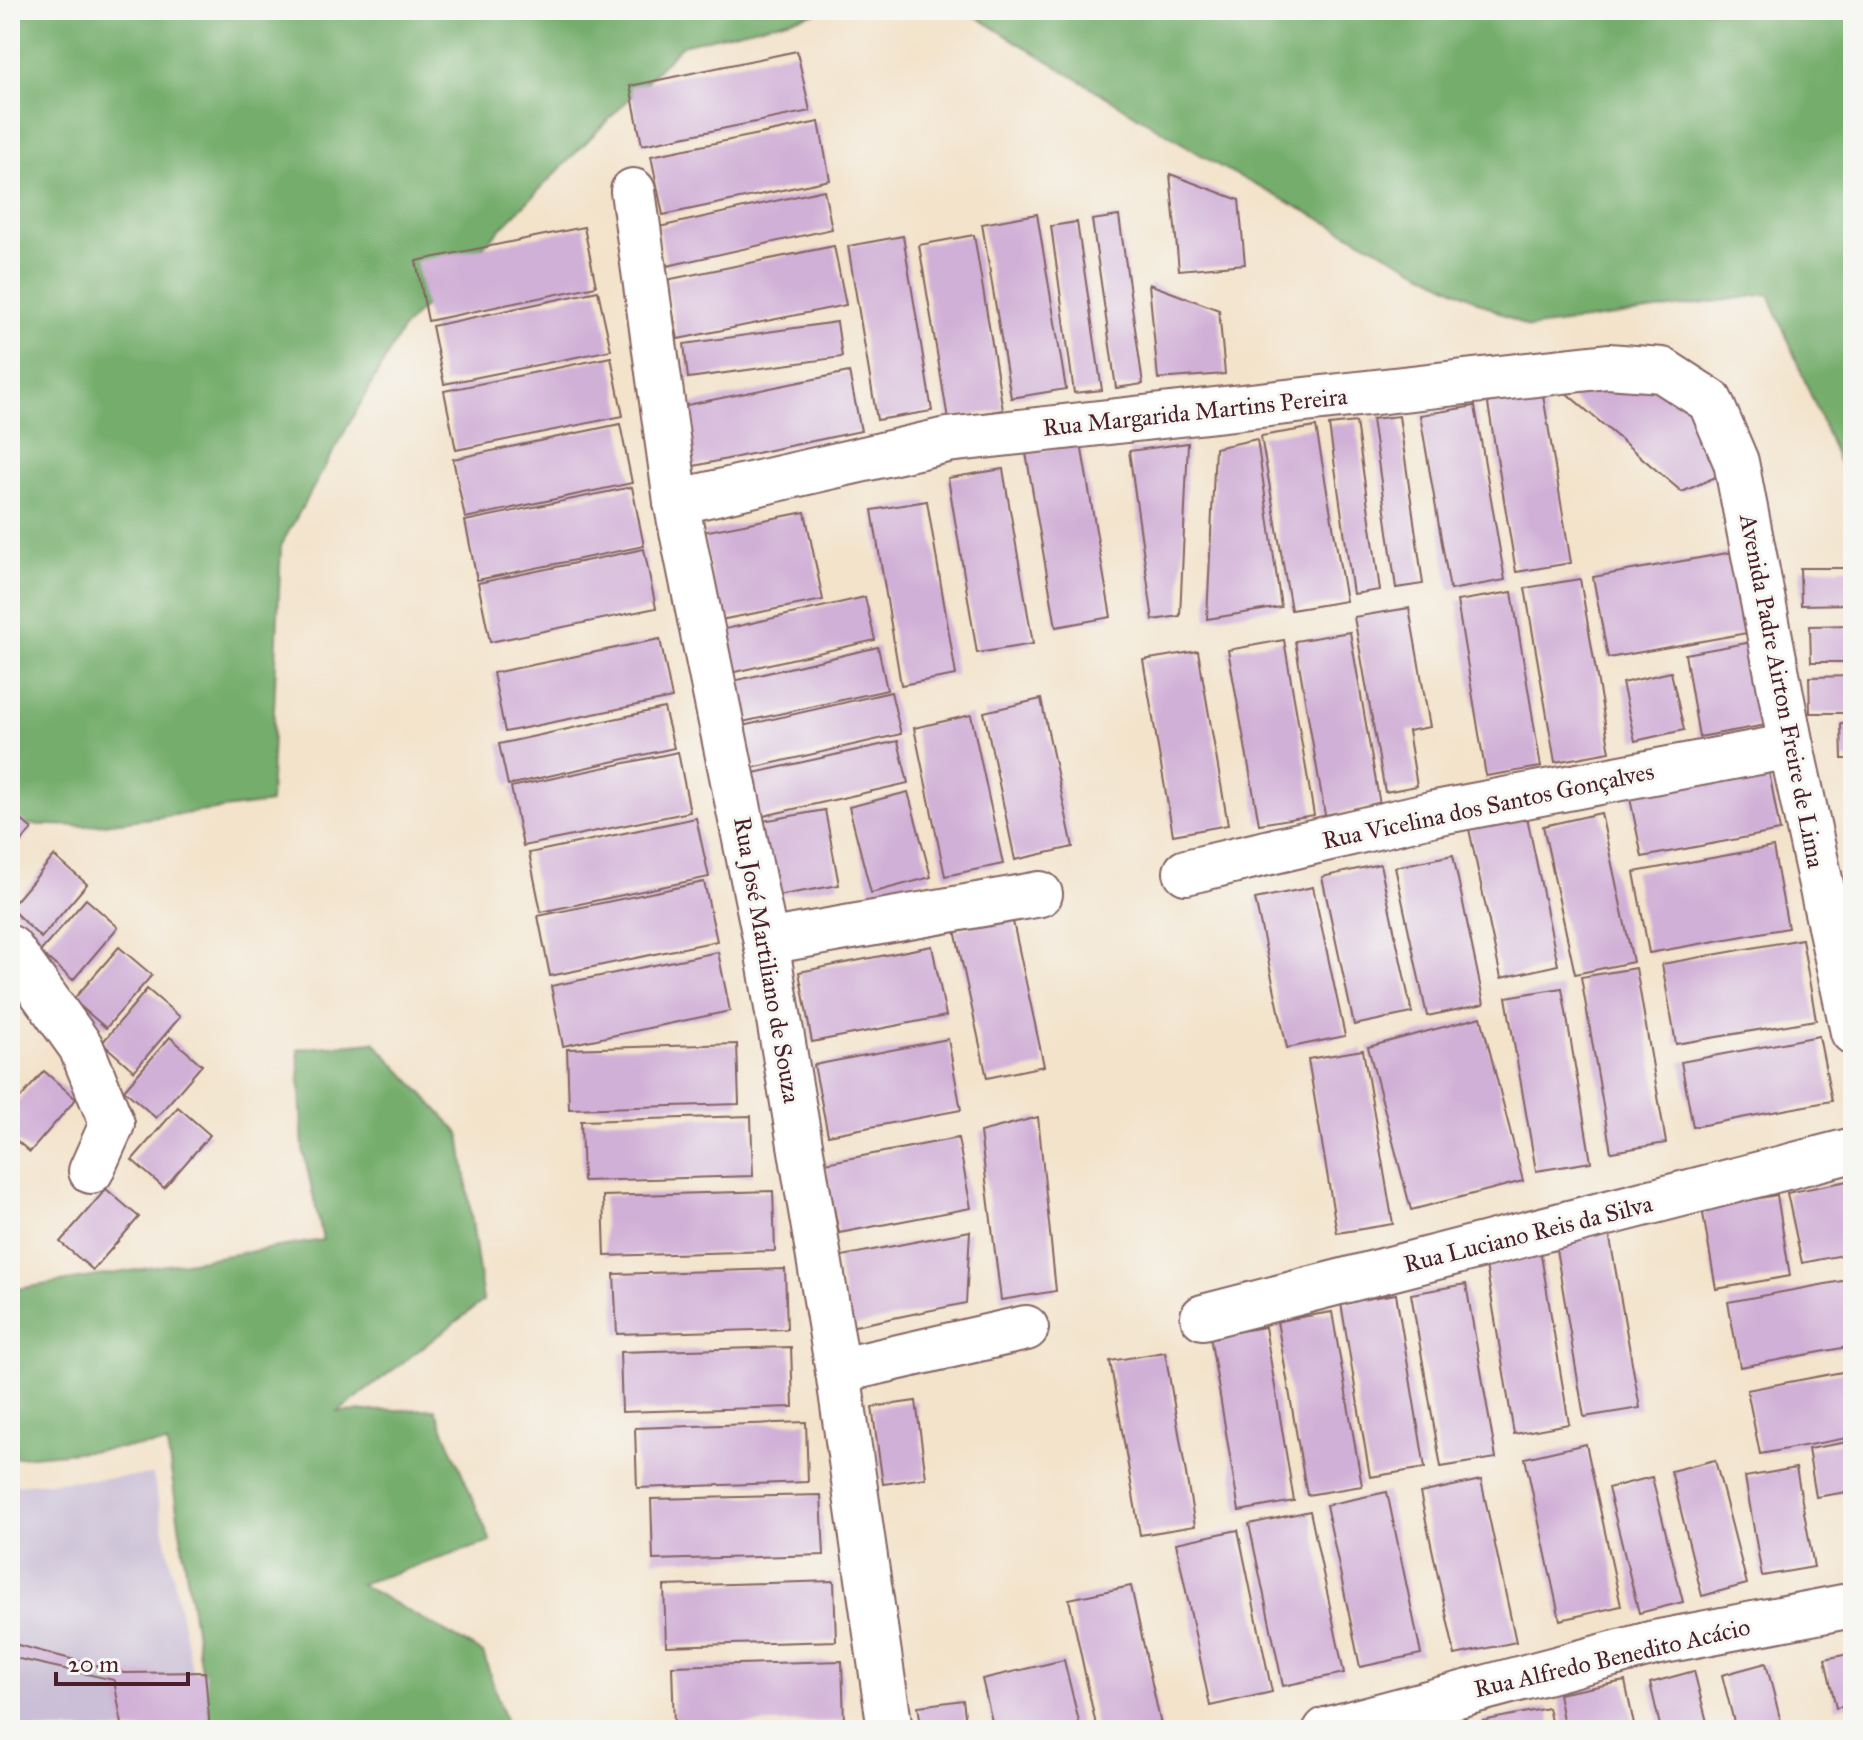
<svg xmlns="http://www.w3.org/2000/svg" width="1863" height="1740" font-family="'IM FELL Great Primer',serif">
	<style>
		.industrial { fill: #cabfd6 }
		.forest { fill: #74ad6c; stroke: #5f664c; stroke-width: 2 }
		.building { fill: #d1b0d7 }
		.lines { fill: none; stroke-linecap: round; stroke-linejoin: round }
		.minor-casing { stroke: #856463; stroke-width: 48 }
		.minor { stroke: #fff; stroke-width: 44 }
		.labels { text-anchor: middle; stroke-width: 6; stroke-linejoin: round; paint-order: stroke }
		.street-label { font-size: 24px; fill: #4a1f2b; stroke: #f6f6f2 }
	</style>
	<rect width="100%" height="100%" fill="#f6f6f2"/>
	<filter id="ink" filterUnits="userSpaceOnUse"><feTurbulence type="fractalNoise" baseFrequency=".0125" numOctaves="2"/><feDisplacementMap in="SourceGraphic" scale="16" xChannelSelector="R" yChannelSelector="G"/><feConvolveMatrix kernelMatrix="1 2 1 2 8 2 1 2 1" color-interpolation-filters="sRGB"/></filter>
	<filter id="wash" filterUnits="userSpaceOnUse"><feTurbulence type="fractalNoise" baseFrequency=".006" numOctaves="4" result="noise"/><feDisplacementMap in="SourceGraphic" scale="32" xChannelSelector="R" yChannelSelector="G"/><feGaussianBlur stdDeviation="1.8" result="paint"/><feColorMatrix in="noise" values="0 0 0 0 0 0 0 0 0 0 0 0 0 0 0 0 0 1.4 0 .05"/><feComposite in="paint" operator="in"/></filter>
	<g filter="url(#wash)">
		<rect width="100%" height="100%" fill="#f3e3cb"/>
		<polygon class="industrial" points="153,1475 204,1730 10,1730 10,1485"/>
		<g class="forest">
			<polygon points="10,10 830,10 682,45 403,328 281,545 270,803 87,826 10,824"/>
			<polygon points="965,10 1853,10 1853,497 1769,294 1529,328 1219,166"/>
			<polygon points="374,1042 460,1134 483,1301 338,1412 435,1409 491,1542 360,1584 483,1653 508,1730 210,1730 167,1444 10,1458 10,1290 323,1240 303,1149 298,1049"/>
		</g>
		<g id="blocks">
			<g class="building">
				<polygon points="797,51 810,111 642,145 630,86"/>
				<polygon points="819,122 830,180 663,215 651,156"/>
				<polygon points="1170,174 1239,200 1245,264 1179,270"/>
				<polygon points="824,190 832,229 667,266 659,227"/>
				<polygon points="1037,214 1066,389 1011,398 982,224"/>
				<polygon points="1119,216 1143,384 1116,388 1092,220"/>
				<polygon points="1077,222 1102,390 1074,393 1051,226"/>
				<polygon points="584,227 596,286 428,321 416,261"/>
				<polygon points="974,235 1003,410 948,419 919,245"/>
				<polygon points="903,236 932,411 877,420 848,246"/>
				<polygon points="834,246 846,305 678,339 666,280"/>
				<polygon points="1149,284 1219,310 1225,374 1158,379"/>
				<polygon points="598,291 611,350 444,384 432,326"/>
				<polygon points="837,322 842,357 688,378 684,344"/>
				<polygon points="611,357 623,416 456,450 444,391"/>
				<polygon points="849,372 861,431 694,466 682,406"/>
				<polygon points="1624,374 1690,404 1720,475 1682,492 1558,386"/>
				<polygon points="1542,389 1571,563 1516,572 1487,398"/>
				<polygon points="1475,406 1505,580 1450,590 1420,415"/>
				<polygon points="1399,416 1423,584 1396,588 1372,419"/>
				<polygon points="1356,422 1380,590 1353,594 1329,425"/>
				<polygon points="620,424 632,483 465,518 453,459"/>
				<polygon points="1316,427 1346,601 1291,610 1261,436"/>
				<polygon points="1257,439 1281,607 1207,619 1215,448"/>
				<polygon points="1188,443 1180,616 1153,620 1129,451"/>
				<polygon points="1081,444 1111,617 1056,627 1026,453"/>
				<polygon points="1003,469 1033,644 977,653 948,478"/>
				<polygon points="632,487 644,546 477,580 465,521"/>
				<polygon points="927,501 956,675 901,685 872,510"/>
				<polygon points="805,512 823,600 720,620 703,532"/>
				<polygon points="644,549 656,608 490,642 478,583"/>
				<polygon points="1733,552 1747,633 1608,658 1593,577"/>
				<polygon points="1800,568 1853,568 1853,604 1801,605"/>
				<polygon points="1580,579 1610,752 1555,762 1525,588"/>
				<polygon points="1512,592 1541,767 1486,776 1457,601"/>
				<polygon points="865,597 875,640 726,674 717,631"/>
				<polygon points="1409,608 1430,727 1408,731 1417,786 1385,792 1354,617"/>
				<polygon points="1853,625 1853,662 1811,662 1810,626"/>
				<polygon points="1350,632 1380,805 1325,815 1295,641"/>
				<polygon points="660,639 672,698 505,732 493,673"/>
				<polygon points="1284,640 1314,815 1259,824 1228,650"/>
				<polygon points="1752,642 1766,725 1699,737 1685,654"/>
				<polygon points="878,647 887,690 738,723 729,682"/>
				<polygon points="1198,651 1228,825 1173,835 1143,660"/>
				<polygon points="1671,672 1684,730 1635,741 1622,683"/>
				<polygon points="1853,676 1853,713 1810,713 1809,677"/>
				<polygon points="891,692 901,734 752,768 742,726"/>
				<polygon points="1041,699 1073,847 1015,860 984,712"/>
				<polygon points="664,708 674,748 508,785 499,744"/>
				<polygon points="971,715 1003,864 945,876 914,728"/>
				<polygon points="1841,723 1853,723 1853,759 1842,759"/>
				<polygon points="898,741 908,783 759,817 749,774"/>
				<polygon points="678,752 690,812 523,846 511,787"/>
				<polygon points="1768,766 1780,831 1642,857 1629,793"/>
				<polygon points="908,792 931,877 871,893 849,807"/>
				<polygon points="10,810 32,829 10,855"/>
				<polygon points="825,810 839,885 771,897 757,822"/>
				<polygon points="1601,813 1633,962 1575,974 1543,826"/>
				<polygon points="1527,817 1558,965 1501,978 1469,829"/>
				<polygon points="696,818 709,877 541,912 529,853"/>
				<polygon points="1773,847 1788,928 1649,953 1634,872"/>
				<polygon points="1453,855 1484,1004 1427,1016 1395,867"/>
				<polygon points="54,856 87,884 41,938 10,908"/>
				<polygon points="1380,864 1412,1013 1354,1025 1322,877"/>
				<polygon points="704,882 717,941 550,976 538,916"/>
				<polygon points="1313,887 1345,1036 1287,1048 1255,899"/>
				<polygon points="86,899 118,927 73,980 40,952"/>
				<polygon points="1012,917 1044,1066 987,1078 955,930"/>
				<polygon points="1802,939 1816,1020 1676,1044 1662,964"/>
				<polygon points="932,946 946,1016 812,1042 799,972"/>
				<polygon points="119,947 152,975 106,1028 73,1000"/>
				<polygon points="718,952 730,1011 563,1046 551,986"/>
				<polygon points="1636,968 1666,1143 1611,1152 1581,977"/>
				<polygon points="1562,988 1591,1162 1536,1171 1506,997"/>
				<polygon points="147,989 180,1017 134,1071 102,1043"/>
				<polygon points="1481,1017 1523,1181 1411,1210 1368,1047"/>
				<polygon points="1819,1036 1832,1101 1693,1127 1681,1062"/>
				<polygon points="170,1037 202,1065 156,1118 124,1090"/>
				<polygon points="948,1039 961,1110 828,1135 814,1065"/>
				<polygon points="737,1044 739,1104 569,1109 567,1049"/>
				<polygon points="1363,1050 1393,1224 1337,1233 1308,1059"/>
				<polygon points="44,1071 76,1099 30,1152 10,1135 10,1110"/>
				<polygon points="178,1107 210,1135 164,1188 132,1160"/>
				<polygon points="751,1116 753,1176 583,1181 581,1121"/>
				<polygon points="1038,1117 1056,1291 1001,1300 980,1132"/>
				<polygon points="958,1138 971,1208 839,1233 825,1163"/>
				<polygon points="1853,1180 1853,1253 1802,1263 1787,1193"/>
				<polygon points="106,1189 139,1217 93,1270 60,1242"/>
				<polygon points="773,1191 775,1251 605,1256 603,1196"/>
				<polygon points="1777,1195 1790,1276 1716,1289 1702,1208"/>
				<polygon points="970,1231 966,1303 850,1327 837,1257"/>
				<polygon points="1609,1233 1640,1408 1584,1417 1555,1243"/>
				<polygon points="1540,1249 1569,1424 1514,1434 1485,1259"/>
				<polygon points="785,1269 787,1329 617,1334 614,1274"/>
				<polygon points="1853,1279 1853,1346 1740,1367 1728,1302"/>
				<polygon points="1466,1284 1496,1458 1441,1467 1411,1294"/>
				<polygon points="1396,1294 1425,1468 1370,1477 1341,1303"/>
				<polygon points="1332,1312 1362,1486 1307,1495 1277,1321"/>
				<polygon points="1265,1327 1294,1501 1239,1511 1210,1336"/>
				<polygon points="791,1347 793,1407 622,1412 620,1352"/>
				<polygon points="1165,1352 1195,1526 1140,1535 1110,1361"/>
				<polygon points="1853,1370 1853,1437 1760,1454 1747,1390"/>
				<polygon points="916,1401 926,1478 883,1484 872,1407"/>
				<polygon points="806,1422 808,1482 637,1488 635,1428"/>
				<polygon points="1853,1441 1853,1491 1816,1497 1808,1449"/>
				<polygon points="1586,1444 1621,1606 1560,1620 1525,1458"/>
				<polygon points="1715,1460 1747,1584 1702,1596 1671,1471"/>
				<polygon points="1796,1468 1814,1567 1762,1576 1745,1477"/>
				<polygon points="1652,1477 1683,1602 1639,1613 1608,1488"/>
				<polygon points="1481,1480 1516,1642 1455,1655 1420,1493"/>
				<polygon points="1387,1492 1421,1654 1360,1667 1326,1505"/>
				<polygon points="821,1495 824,1555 653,1560 651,1499"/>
				<polygon points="1310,1511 1344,1673 1283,1686 1249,1524"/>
				<polygon points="1238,1530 1272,1692 1210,1706 1176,1543"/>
				<polygon points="834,1581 836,1641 666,1646 664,1586"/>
				<polygon points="1131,1586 1162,1730 1097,1730 1069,1599"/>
				<polygon points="10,1643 124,1673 205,1672 210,1730 123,1730 114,1680 10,1657"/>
				<polygon points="1853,1653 1853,1704 1836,1708 1825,1659"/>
				<polygon points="1064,1660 1081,1730 994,1730 982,1679"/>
				<polygon points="842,1661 844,1721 674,1726 672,1666"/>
				<polygon points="1766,1663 1783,1730 1736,1730 1722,1675"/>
				<polygon points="1694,1671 1709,1730 1661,1730 1650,1683"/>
				<polygon points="1625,1681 1635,1730 1565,1730 1558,1694"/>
				<polygon points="963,1700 967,1730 922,1730 918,1706"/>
				<polygon points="1548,1708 1553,1730 1483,1730 1482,1721"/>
				<polygon points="1465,1718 1467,1730 1411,1730 1411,1729"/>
			</g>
		</g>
	</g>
	<g filter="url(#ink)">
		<use href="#blocks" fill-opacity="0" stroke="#856463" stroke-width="2"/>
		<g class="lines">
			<g class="minor-casing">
				<g id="minor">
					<polyline points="633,191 676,502 766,942 838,1371 890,1730"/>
					<polyline points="676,502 947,440 1608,366 1662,370 1710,401 1736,462 1791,746 1853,1032"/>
					<polyline points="1186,872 1435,813 1791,746"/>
					<polyline points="766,942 1040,894"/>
					<polyline points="10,948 81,1047 112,1124 91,1171"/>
					<polyline points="1203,1317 1853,1150"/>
					<polyline points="838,1371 1026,1328"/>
					<polyline points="1326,1730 1654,1643 1853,1605"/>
				</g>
			</g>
			<use href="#minor" class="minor"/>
		</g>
	</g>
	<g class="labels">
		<g class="street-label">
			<text transform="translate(1195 412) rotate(-6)" y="8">Rua Margarida Martins Pereira</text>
			<text transform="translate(1782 691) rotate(79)" y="8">Avenida Padre Airton Freire de Lima</text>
			<text transform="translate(1488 806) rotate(-12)" y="8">Rua Vicelina dos Santos Gonçalves</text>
			<text transform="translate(767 960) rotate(80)" y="8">Rua José Martiliano de Souza</text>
			<text transform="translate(1528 1234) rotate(-14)" y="8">Rua Luciano Reis da Silva</text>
			<text transform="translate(1612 1658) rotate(-13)" y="8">Rua Alfredo Benedito Acácio</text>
		</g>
	</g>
	<rect width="1863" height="1740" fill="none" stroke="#f6f6f2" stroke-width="40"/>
	<path d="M56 1672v12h132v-12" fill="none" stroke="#4a1f2b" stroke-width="4"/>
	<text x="68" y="1672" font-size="24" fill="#4a1f2b" stroke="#f6f6f2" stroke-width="6" paint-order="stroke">20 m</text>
</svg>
